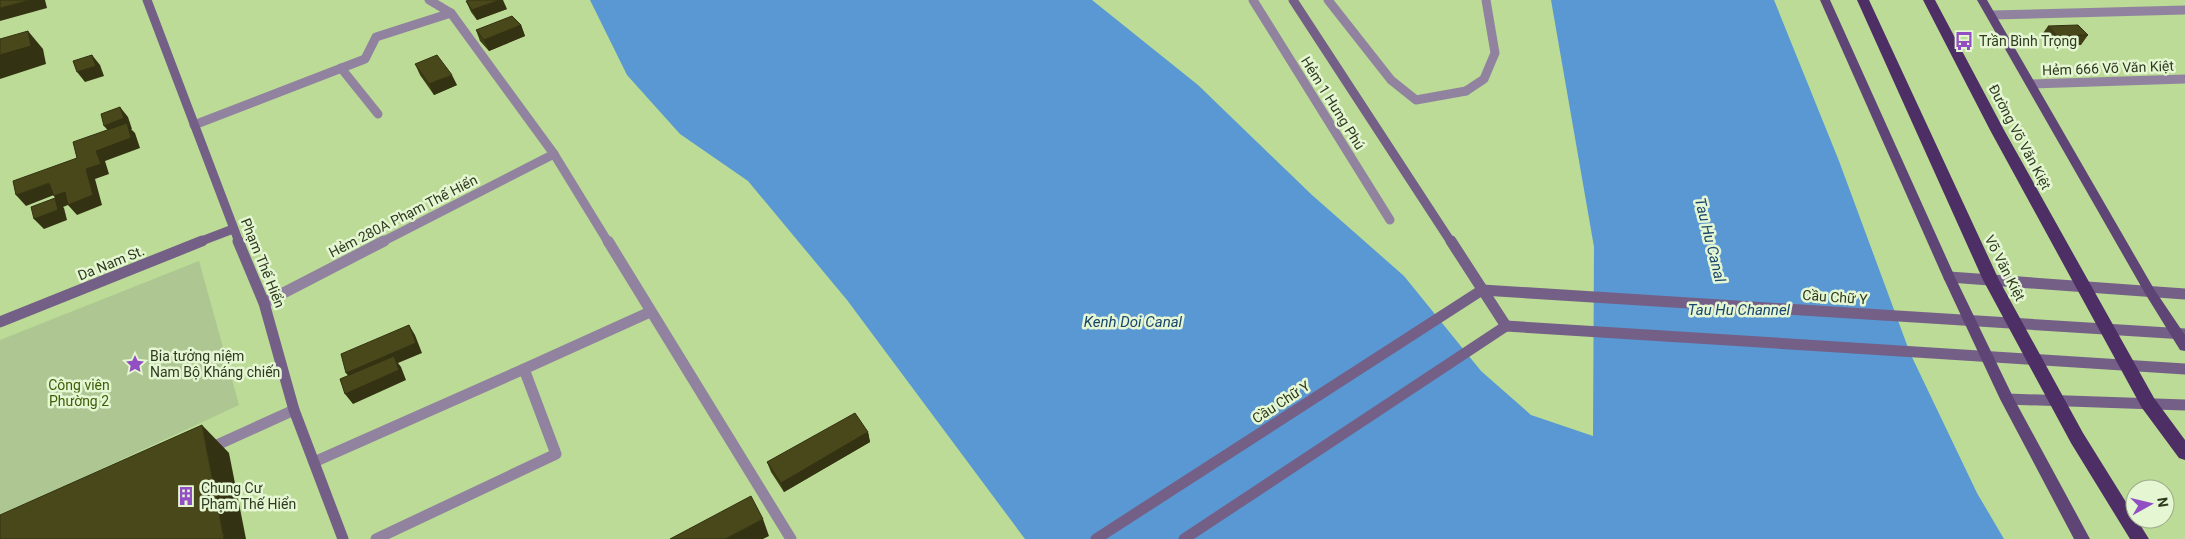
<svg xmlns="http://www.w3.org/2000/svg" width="2185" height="539" font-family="Roboto,sans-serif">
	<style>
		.green { fill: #aec692 }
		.water { fill: #5998d3 }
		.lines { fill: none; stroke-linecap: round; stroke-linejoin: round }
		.lane-far1 { stroke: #91839f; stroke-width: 9 }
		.lane { stroke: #91839f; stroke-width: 11 }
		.street-far1 { stroke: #91839f; stroke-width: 9 }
		.street { stroke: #91839f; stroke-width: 11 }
		.secondary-far1 { stroke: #745f87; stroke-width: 9 }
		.secondary { stroke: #745f87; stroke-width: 11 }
		.primary { fill: #5f4575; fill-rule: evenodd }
		.highway { fill: #4d2e65; fill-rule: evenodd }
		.wall { fill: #3f3e16 }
		.shaded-wall { fill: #333212 }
		.building { fill: #49481a; stroke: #333212 }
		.labels { text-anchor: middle; stroke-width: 5; stroke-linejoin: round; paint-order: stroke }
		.poi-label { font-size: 14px; fill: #2e3a1f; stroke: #e5f6d3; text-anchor: start }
		.street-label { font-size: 14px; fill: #2e3a1f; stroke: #e5f6d3 }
		.park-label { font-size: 14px; fill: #405e08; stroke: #e5f6d3 }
		.water-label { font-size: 15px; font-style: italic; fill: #18456d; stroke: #e5f6d3 }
	</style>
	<rect width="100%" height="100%" fill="#bbdb96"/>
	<polygon class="green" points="199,261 239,405 0,516 0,340"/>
	<polygon class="water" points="590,0 1092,0 1198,85 1312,195 1404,276 1481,371 1531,415 1593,436 1594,247 1551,0 1774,0 1839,161 1910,353 1977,493 2004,539 1025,539 847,300 748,181 680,134 627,75"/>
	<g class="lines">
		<g class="lane-far1">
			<polyline points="429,0 451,13 554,154 608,242"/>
			<polyline points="1253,0 1390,220"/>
			<polyline points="1328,0 1391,80 1416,100 1466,91"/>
			<polyline points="341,68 378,114"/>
			<polyline points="194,125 365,59 376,37 451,13"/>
		</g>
		<g class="lane">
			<polyline points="608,241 791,539"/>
			<polyline points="208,449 294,410"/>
			<polyline points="314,462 524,369"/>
			<polyline points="376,539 556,454 524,369 650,312"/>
		</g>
		<g class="street-far1">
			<polyline points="1992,15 2185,10"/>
			<polyline points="2031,84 2185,79"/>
			<polyline points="1466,91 1484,79 1495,53 1486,0"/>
			<polyline points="382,242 554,154"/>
		</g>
		<polyline class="street" points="264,303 384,241"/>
		<g class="secondary-far1">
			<polyline points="147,0 239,242"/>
			<polyline points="1293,0 1451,242"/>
			<polyline points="199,242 233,229"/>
		</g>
		<g class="secondary">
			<polyline points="238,241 264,303 294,410 343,539"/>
			<polyline points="1451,241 1506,326"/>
			<polyline points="1949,277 2185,294"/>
			<polyline points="0,322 202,241"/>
			<polyline points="2007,399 2185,405"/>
			<polyline points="1096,539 1482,290 2185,334"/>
			<polyline points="1184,539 1506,326 2185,369"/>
		</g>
		<g class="primary">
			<polygon points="1820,0 1830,0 1955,277 2013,397 2090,539 2074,539 2000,399 1943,277"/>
			<polygon points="1977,0 1987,0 2154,289 2185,335 2185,351 2180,350 2146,295"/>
		</g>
		<g class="highway">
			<polygon points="1857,0 1869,0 1999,280 2083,433 2149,539 2130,539 2071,443 1983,280"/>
			<polygon points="1923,0 1935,0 2004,130 2154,398 2185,440 2185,460 2179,458 2142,408 1990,130"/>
		</g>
	</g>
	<g class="wall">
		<polygon points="466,1 507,9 477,20 471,12"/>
		<polygon points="521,25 525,36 489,51 480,41 476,30"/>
		<polygon points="2048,26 2088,35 2081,45 2050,46 2041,36"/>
		<polygon points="415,64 457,85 434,95 420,75"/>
		<polygon points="868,432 870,442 784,492 771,472 767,462"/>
	</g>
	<g class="shaded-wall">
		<polygon points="30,0 45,0 47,8 0,21 0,8"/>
		<polygon points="499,0 503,0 507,9 477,20 472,10"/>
		<polygon points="521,25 525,36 489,51 484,40"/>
		<polygon points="28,31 43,49 46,64 0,79 0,55"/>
		<polygon points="92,55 100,65 104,76 85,82 77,72"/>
		<polygon points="452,75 457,85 434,95 429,84"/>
		<polygon points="120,107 128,117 132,129 131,129 135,133 140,148 105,161 109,174 95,179 102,205 77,215 68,205 63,207 64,208 67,220 44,229 34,219 55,198 54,196 86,169 96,151 113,136 104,126"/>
		<polygon points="49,183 59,193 26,206 16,195"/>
		<polygon points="409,325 415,335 422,353 398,363 401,367 406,380 353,404 345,394 354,383 346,373"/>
		<polygon points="202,425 229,453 246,539 224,539"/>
		<polygon points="868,432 870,442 784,492 781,483"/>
		<polygon points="763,519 769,536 763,539 725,539"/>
	</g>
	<g class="building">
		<polygon points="0,0 30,0 0,8"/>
		<polygon points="470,0 499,0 472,10 466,1"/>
		<polygon points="512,16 521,25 484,40 476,30"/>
		<polygon points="2078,25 2088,35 2057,36 2048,26"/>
		<polygon points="28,31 31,46 0,55 0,39"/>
		<polygon points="92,55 96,66 77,72 73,61"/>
		<polygon points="437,55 452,75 429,84 415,64"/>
		<polygon points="120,107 124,118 104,126 101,114"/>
		<polygon points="127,123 131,138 96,151 101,164 86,169 93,195 68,205 65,192 54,196 49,183 16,195 13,181 77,158 73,142"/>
		<polygon points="55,198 58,210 34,219 31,207"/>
		<polygon points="409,325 416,343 346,373 341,354"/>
		<polygon points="394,356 399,370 345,394 340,379"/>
		<polygon points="855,413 868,432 781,483 767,462"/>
		<polygon points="202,425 224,539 0,539 0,515"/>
		<polygon points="751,496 763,519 725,539 670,539"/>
	</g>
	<defs>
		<g id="bus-bare" transform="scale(1.5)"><path d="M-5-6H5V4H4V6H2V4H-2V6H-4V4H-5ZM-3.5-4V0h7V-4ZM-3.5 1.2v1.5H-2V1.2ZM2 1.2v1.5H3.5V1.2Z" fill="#924fc3" stroke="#e5f6d3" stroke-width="2.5" paint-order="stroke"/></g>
		<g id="sight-bare" transform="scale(1.5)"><path d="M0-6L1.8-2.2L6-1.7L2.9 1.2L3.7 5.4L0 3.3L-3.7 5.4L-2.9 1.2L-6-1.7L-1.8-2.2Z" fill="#924fc3" stroke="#e5f6d3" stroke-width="2.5" paint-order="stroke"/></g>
		<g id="building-bare" transform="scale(1.5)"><path d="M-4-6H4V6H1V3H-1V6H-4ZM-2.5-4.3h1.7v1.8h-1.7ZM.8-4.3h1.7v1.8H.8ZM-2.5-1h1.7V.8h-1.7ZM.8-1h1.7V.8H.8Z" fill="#924fc3" stroke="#e5f6d3" stroke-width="2.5" paint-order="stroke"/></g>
	</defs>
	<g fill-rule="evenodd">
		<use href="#bus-bare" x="1964" y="41"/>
		<use href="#sight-bare" x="135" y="364"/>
		<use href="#building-bare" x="186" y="496"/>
	</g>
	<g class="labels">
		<g class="poi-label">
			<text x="1979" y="46">Trần Bình Trọng</text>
			<text x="150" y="361">Bia tưởng niệm<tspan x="150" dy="16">Nam Bộ Kháng chiến</tspan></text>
			<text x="201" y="493">Chung Cư<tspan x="201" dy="16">Phạm Thế Hiển</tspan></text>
		</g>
		<g class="street-label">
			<text transform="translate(2108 68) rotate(-2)" y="5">Hẻm 666 Võ Văn Kiệt</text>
			<text transform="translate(1333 103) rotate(58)" y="5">Hẻm 1 Hưng Phú</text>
			<text transform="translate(2020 137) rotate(62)" y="5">Đường Võ Văn Kiệt</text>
			<text transform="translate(403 216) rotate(-27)" y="5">Hẻm 280A Phạm Thế Hiển</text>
			<text transform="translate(111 263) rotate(-22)" y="5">Da Nam St.</text>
			<text transform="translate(263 263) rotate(68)" y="5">Phạm Thế Hiển</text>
			<text transform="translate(2005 268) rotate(63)" y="5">Võ Văn Kiệt</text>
			<text transform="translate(1835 297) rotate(4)" y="5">Cầu Chữ Y</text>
			<text transform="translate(1281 402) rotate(-33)" y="5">Cầu Chữ Y</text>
		</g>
		<g class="park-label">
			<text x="79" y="390">Công viên<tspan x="79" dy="16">Phường 2</tspan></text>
		</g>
		<g class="water-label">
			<text transform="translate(1710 240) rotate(76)" y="5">Tau Hu Canal</text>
			<text x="1739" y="315">Tau Hu Channel</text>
			<text x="1133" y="327">Kenh Doi Canal</text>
		</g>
	</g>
	<g transform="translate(2150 504) rotate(82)"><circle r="24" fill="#e5f6d3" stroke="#9cab8b"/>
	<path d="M0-4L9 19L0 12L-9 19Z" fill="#924fc3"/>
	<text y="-8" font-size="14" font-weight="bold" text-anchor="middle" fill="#2e3a1f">N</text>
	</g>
</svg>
